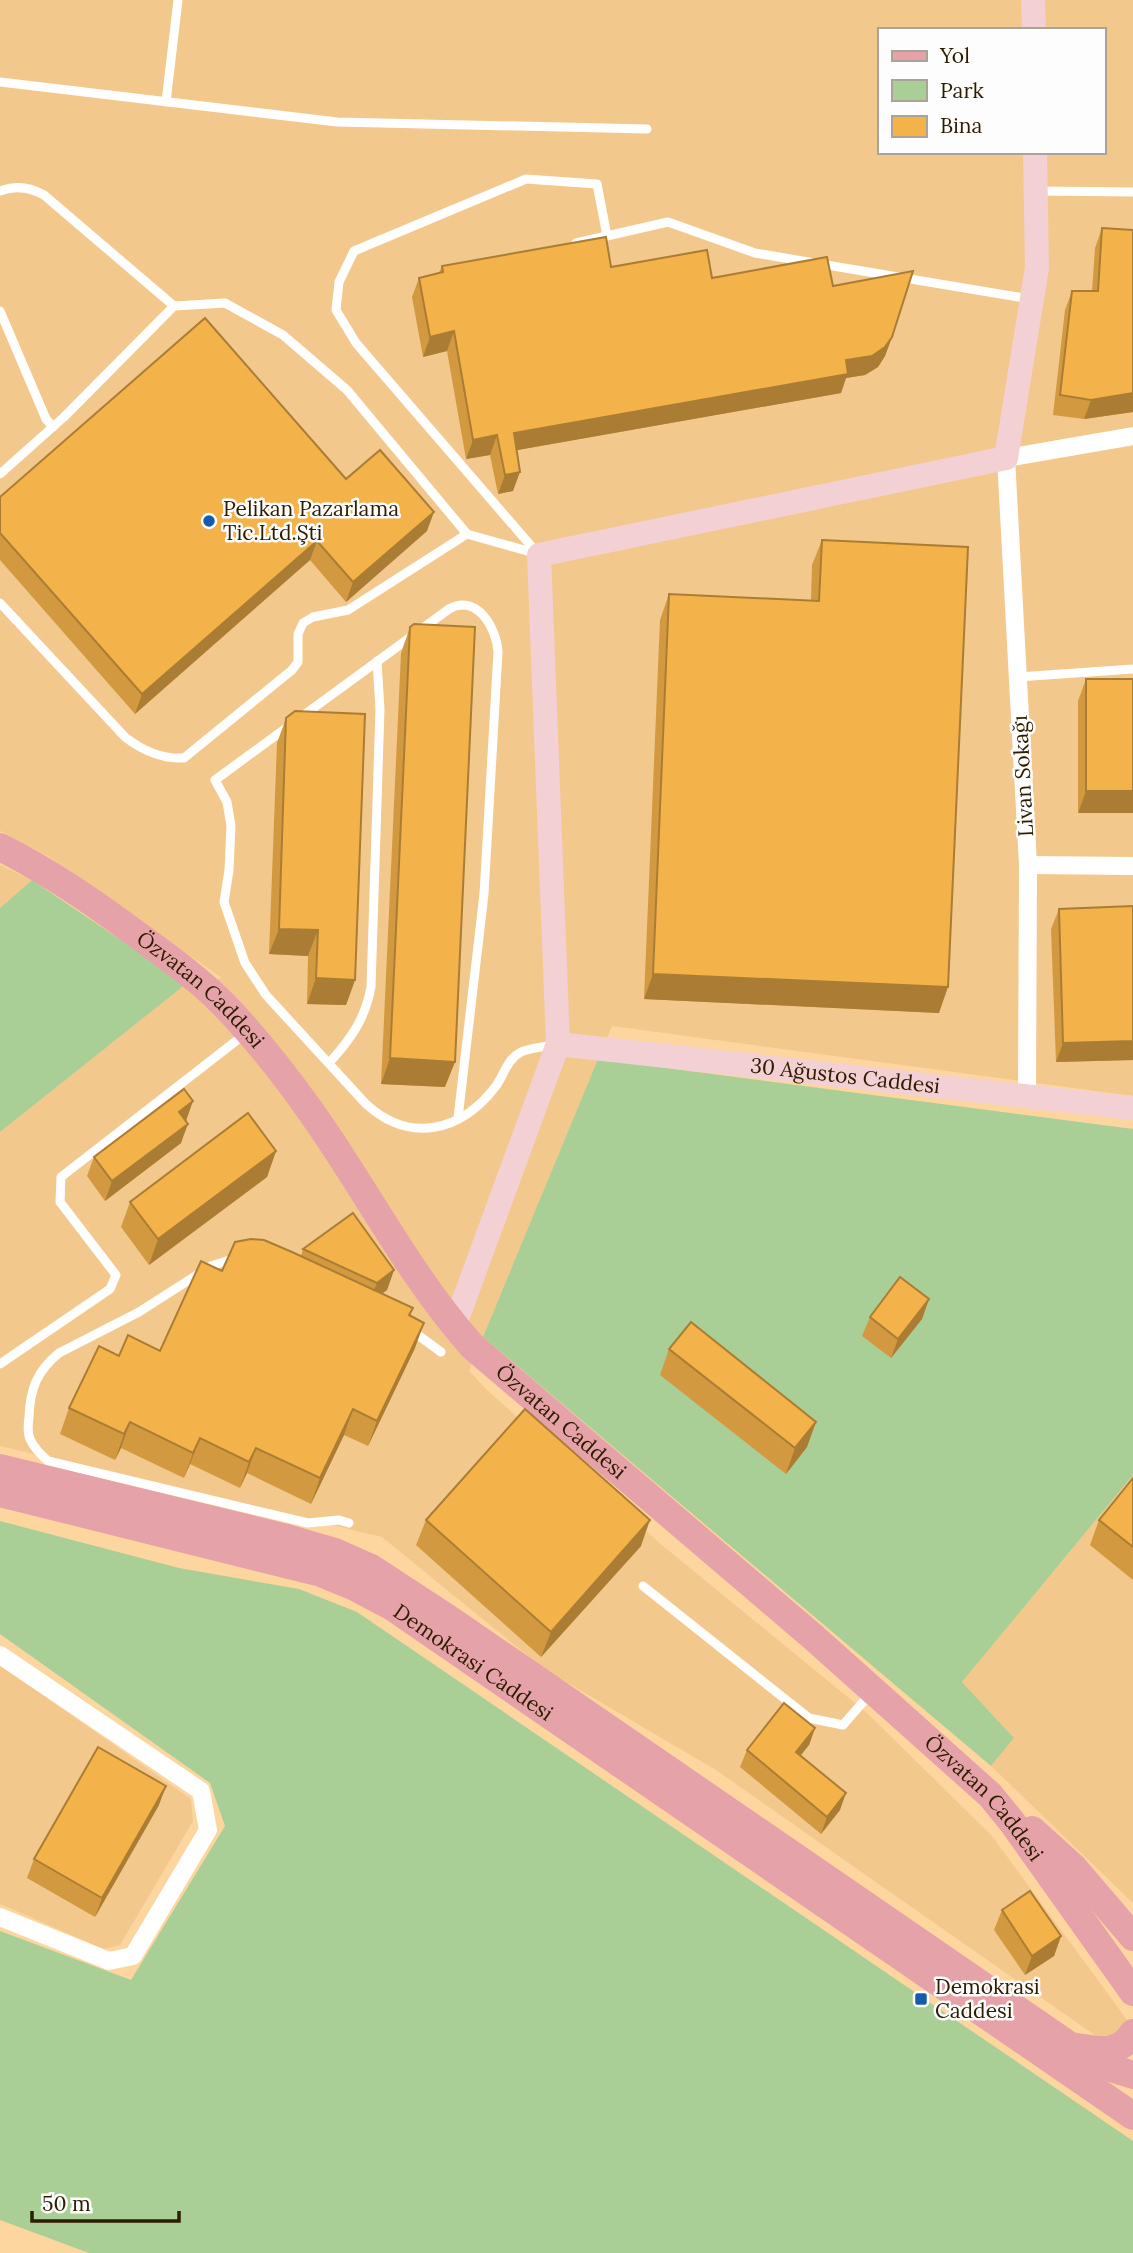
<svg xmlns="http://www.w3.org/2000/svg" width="1133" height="2253" font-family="Lora,serif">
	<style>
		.built { fill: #f3c88d; fill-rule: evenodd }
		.green { fill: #a9cf97 }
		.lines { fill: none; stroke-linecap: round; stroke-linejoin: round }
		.lane { stroke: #fff; stroke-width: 9 }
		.street { stroke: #fff; stroke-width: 18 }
		.secondary { stroke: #f3d0d4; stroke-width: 24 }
		.primary { stroke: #e6a2a9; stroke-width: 28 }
		.wall { fill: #d29940 }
		.shaded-wall { fill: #ab7d34 }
		.building { fill: #f4b24a; stroke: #ab7d34; stroke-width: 2 }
		.poi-dot { fill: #175bac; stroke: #fdfdfd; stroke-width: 2.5 }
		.labels { text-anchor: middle; stroke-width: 5; stroke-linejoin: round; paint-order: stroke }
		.poi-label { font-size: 21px; fill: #2e1c00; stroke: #fdfdfd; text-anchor: start }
		.street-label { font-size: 21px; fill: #2e1c00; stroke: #fdfdfd }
	</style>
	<rect width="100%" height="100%" fill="#fdd59f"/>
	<g class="built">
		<path d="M0 0H1133V1096L612 1026 469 1371 488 1391 663 1546 866 1712 992 1836 1133 2028 1106 2043 716 1770 544 1669 382 1537 0 1446V1132L186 984 222 978 49 857 0 831ZM879 30H1103V152H879Z"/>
		<polygon points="0,865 32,880 0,908"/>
		<polygon points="1133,1475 1133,1903 991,1766 1014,1738 962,1682"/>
		<polygon points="0,1665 191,1799 193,1821 120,1945 104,1949 0,1904"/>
	</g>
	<g class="green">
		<polygon points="32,880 186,984 0,1132 0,908"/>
		<polygon points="598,1059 1133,1129 1133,1475 962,1682 1014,1738 991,1766 483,1337"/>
		<polygon points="0,1521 179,1568 299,1589 357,1612 1133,2141 1133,2253 89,2253 0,2220 0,1931 131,1980 225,1826 210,1783 0,1634"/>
	</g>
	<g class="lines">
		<g class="lane">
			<polyline points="0,82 337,122 647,129"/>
			<polyline points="166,102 178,0"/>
			<path d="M0 191C16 185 30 187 44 195L174 306"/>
			<polyline points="1037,191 1133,192"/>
			<polyline points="576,243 668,222 755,253 1030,299"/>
			<polyline points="0,311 46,419 53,427"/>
			<polyline points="0,474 64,417 174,306 225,303 283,335 347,390 467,534 538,554"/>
			<polyline points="538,554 356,343 336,310 339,282 354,251 526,179 597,184 607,236"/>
			<path d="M0 603 125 737C143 751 161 759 184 758L292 670 298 662V634L303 623 313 617 348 610 467 534"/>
			<polyline points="1018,677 1133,669"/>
			<path d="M329 1063C351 1039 365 1019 371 987L380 709 377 661"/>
			<path d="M458 1118 484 894 498 652C497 629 477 593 449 609L215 780 227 802 231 826 229 870 224 902 245 963 266 995 366 1104C410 1144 461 1132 496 1086 504 1075 507 1059 521 1052 530 1048 543 1047 553 1045"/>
			<path d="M239 1257 211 1266 139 1312 59 1353C37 1371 30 1389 29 1417 28 1424 27 1432 30 1439 34 1448 41 1455 48 1461L308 1523 339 1520 349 1523"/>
			<polyline points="411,1330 441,1352"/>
			<polyline points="0,1364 110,1289 116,1275 60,1202 61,1177 245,1034"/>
			<polyline points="643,1586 809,1718 843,1725 870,1694"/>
		</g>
		<g class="street">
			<polyline points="1028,865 1133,866"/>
			<polyline points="1027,1094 1028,865 1006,458 1133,436"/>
			<polyline points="0,1655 201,1791 208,1830 133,1956 109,1961 0,1917"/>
		</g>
		<g class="secondary">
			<polyline points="1033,0 1034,30"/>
			<path id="s1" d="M558 1044 1133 1108"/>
			<polyline points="454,1327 558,1044 539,555 1006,458 1037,268 1035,152"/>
		</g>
		<g class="primary">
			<path id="s2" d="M0 847C50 872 94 903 139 936 169 958 199 979 225 1006 256 1038 284 1074 309 1109 365 1187 408 1274 472 1346L812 1636 990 1795 1012 1822 1133 1992"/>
			<polyline points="0,1468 283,1537 335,1552 371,1568 452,1621 1095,2063 1133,2075"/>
			<path id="s3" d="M0 1493 321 1573 355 1587 391 1606 1133 2116"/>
			<polyline points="1032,1830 1074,1868 1133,1937"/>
			<path d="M1077 2047C1101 2051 1119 2055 1133 2033"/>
		</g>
	</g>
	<g class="wall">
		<polygon points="1102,228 1133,230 1133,412 1084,419 1053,415 1065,310 1072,291 1092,291 1095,248"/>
		<polygon points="442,266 611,267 712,278 833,286 892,337 885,356 878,367 865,375 846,378 841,393 517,450 513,491 498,494 490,455 466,459 447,351 423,357 412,297 419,278 439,273"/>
		<polygon points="346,479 427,531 346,602 310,560 135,714 0,560 0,497"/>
		<polygon points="822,540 939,1013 644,999 660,620 669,594 811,601 812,565"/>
		<polygon points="410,627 445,1087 381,1084 401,653"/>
		<polygon points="1086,679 1133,679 1078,813 1078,701"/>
		<polygon points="286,718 355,980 346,1005 307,1004 308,956 269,954 277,743"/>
		<polygon points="1133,906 1133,1060 1056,1062 1051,929 1059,909"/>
		<polygon points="186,1121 181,1143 105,1201 87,1176 94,1157"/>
		<polygon points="276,1151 267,1177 149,1265 121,1227 130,1202"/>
		<polygon points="303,1249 394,1270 387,1290 382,1294 413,1308 410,1316 415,1348 368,1446 344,1435 311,1504 247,1473 240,1488 190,1464 184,1478 121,1448 115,1460 60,1434 69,1408 119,1356 160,1351 222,1271 301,1256"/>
		<polygon points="929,1299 922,1319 891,1358 862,1336 870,1317"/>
		<polygon points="669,1349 807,1447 786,1474 660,1375"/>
		<polygon points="1133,1478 1133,1580 1090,1545 1099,1520"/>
		<polygon points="426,1520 641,1546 541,1657 416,1545"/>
		<polygon points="815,1728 809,1745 800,1755 840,1810 821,1834 740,1767 747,1750"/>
		<polygon points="159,1805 95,1917 27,1878 34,1859"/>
		<polygon points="1002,1910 1061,1936 1054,1956 1025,1975 994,1930"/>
	</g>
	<g class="shaded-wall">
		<polygon points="454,331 447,351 423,357 430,337"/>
		<polygon points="892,337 885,356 878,367 865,375 846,378 841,393 507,452 514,433 846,360"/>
		<polygon points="1133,393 1133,412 1084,419 1091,400"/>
		<polygon points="497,435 490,455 466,459 473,440"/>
		<polygon points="520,472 513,491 498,494 505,475"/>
		<polygon points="434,512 427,531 346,602 353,582"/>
		<polygon points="317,541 310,560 135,714 142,694"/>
		<polygon points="1086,791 1133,791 1133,813 1078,813"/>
		<polygon points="279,929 318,930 308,956 269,954"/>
		<polygon points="653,974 948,987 939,1013 644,999"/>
		<polygon points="316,978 355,980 346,1005 307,1004"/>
		<polygon points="1133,1041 1133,1060 1056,1062 1063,1043"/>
		<polygon points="390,1058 455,1062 445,1087 381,1084"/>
		<polygon points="193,1101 186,1121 179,1112"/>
		<polygon points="188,1124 181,1143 105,1201 112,1181"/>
		<polygon points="276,1151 267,1177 149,1265 158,1239"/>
		<polygon points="394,1270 387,1290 369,1302 377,1283"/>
		<polygon points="929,1299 922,1319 891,1358 898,1339"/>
		<polygon points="424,1323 415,1348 368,1446 377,1421"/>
		<polygon points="353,1409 344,1435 311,1504 320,1478"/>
		<polygon points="130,1422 121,1448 115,1460 124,1434"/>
		<polygon points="816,1422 807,1447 786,1474 795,1448"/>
		<polygon points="200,1438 190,1464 184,1478 193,1453"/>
		<polygon points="256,1448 247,1473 240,1488 249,1462"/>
		<polygon points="650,1520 641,1546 541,1657 551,1632"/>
		<polygon points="815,1728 809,1745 790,1769 796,1752"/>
		<polygon points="166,1786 159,1805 95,1917 102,1898"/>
		<polygon points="846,1793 840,1810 821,1834 827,1817"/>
		<polygon points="1061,1936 1054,1956 1025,1975 1032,1956"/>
	</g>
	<g class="building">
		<polygon points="1102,228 1133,230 1133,393 1091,400 1060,395 1072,291 1098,291"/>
		<polygon points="606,237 611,267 707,250 712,278 827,257 833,286 913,271 892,337 885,347 872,356 846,360 848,374 514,433 520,472 505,475 497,435 473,440 454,331 430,337 419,278 443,272 442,266"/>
		<polygon points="205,318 346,479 380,450 434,512 353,582 317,541 142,694 0,533 0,497"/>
		<polygon points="822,540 968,547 948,987 653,974 669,594 819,601"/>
		<polygon points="414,624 475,627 455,1062 390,1058 410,627"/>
		<rect x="1086" y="679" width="47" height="112"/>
		<polygon points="295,711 365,714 355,980 316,978 318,930 279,929 286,718"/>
		<polygon points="1133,906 1133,1041 1063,1043 1059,909"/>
		<polygon points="184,1089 193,1101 179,1112 188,1124 112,1181 94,1157"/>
		<polygon points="248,1113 276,1151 158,1239 130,1202"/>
		<polygon points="353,1213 394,1270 377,1283 303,1249"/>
		<polygon points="251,1239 264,1240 292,1252 413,1308 409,1315 424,1323 377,1421 353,1409 320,1478 256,1448 249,1462 200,1438 193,1453 130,1422 124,1434 69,1408 99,1346 119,1356 128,1335 160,1351 201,1261 222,1271 235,1242"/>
		<polygon points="900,1277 929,1299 898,1339 870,1317"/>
		<polygon points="691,1322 816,1422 795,1448 669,1349"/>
		<polygon points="525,1409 650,1520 551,1632 426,1520"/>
		<polygon points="1133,1478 1133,1547 1099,1520"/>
		<polygon points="784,1703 815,1728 796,1752 846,1793 827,1817 747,1750"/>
		<polygon points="98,1747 166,1786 102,1898 34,1859"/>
		<polygon points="1030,1891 1061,1936 1032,1956 1002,1910"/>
	</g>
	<g class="poi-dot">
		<circle cx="209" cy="521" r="7"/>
		<rect x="914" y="1992" width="14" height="14" rx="3.5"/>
	</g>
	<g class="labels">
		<g class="poi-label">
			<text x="223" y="516">Pelikan Pazarlama<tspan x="223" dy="24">Tic.Ltd.Şti</tspan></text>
			<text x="935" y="1994">Demokrasi<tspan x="935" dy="24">Caddesi</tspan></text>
		</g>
		<g class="street-label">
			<text transform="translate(1023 776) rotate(-93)" y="7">Livan Sokağı</text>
			<text dy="7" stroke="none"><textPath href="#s2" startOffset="247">Özvatan Caddesi</textPath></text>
			<text dy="7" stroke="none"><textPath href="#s1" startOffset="289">30 Ağustos Caddesi</textPath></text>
			<text dy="7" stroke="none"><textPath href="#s2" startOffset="814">Özvatan Caddesi</textPath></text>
			<text dy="7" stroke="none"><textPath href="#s3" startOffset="508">Demokrasi Caddesi</textPath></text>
			<text dy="7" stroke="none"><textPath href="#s2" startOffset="1381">Özvatan Caddesi</textPath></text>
		</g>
	</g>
	<rect x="878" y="28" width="228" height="126" fill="#fdfdfd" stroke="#aaa398" stroke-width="2"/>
	<rect x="892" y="51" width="35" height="10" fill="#e6a2a9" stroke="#aaa398" stroke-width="2"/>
	<text x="940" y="63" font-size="21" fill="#2e1c00">Yol</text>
	<rect x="892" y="80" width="35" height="21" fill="#a9cf97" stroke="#aaa398" stroke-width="2"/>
	<text x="940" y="98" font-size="21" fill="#2e1c00">Park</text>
	<rect x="892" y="116" width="35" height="21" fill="#f4b24a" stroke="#aaa398" stroke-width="2"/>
	<text x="940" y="133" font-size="21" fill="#2e1c00">Bina</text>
	<path d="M32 2211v10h147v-10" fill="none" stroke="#2e1c00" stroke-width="3.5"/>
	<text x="42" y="2211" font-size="21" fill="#2e1c00" stroke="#fdfdfd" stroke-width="5" paint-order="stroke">50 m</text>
</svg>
